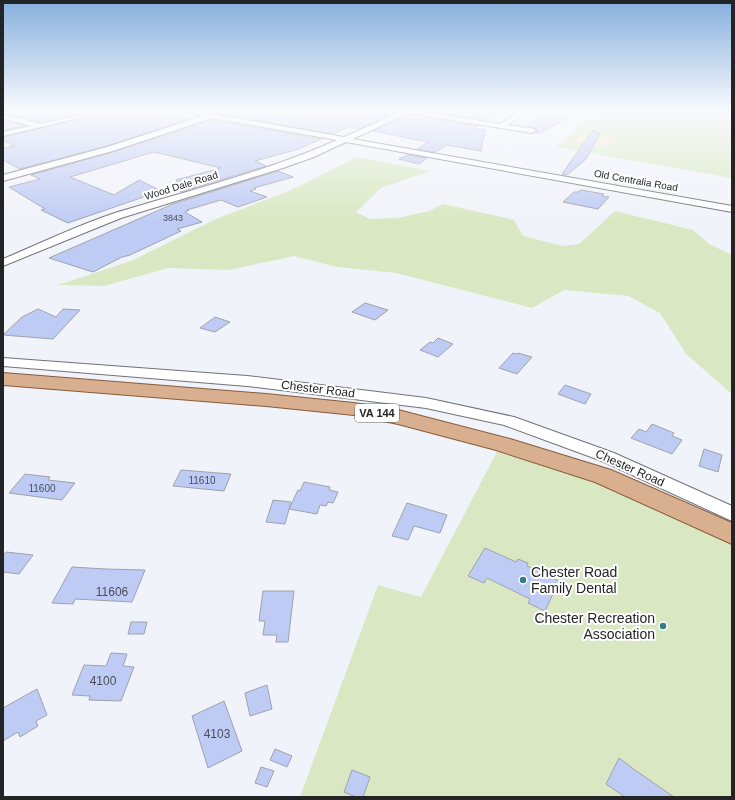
<svg xmlns="http://www.w3.org/2000/svg" width="735" height="800" font-family="Arial,sans-serif">
	<style>
		.green { fill: #d9e8c2 }
		.sand { fill: #f3eac4 }
		.building { fill: #becbf4; stroke: #a0a2a9 }
		.lines { fill: none; stroke-linecap: round; stroke-linejoin: round }
		.minor-casing { stroke: #707278; stroke-width: 2 }
		.major-casing { stroke: #885b3a; stroke-width: 2 }
		.minor { fill: #fff; fill-rule: evenodd }
		.major { fill: #d8af8f; fill-rule: evenodd }
		.poi-dot { fill: #357b88; stroke: #fff; stroke-width: 1.5 }
		.labels { text-anchor: middle; stroke-width: 4; stroke-linejoin: round; paint-order: stroke }
		.far-number-label { font-size: 9px; fill: #4a4e5a }
		.far-street-label { font-size: 10px; fill: #232426; stroke: #fff }
		.number-label { font-size: 10px; fill: #4a4e5a }
		.shield { fill: #fff; stroke: #656667; stroke-width: 1 }
		.shield-label { font-size: 11px; font-weight: bold; fill: #232426 }
		.street-label { font-size: 12px; fill: #232426; stroke: #fff }
		.near-number-label { font-size: 12px; fill: #4a4e5a }
		.near-poi-label { font-size: 14px; fill: #232426; stroke: #fff; text-anchor: start }
	</style>
	<rect width="100%" height="100%" fill="#f1f3fa"/>
	<g class="green">
		<polygon points="598,110 732,110 732,178 556,147"/>
		<polygon points="357,157 430,171 381,188 356,212 370,219 397,218 429,211 443,204 514,220 523,236 563,246 579,244 615,211 693,230 709,244 732,255 732,394 686,354 660,313 628,296 564,290 532,308 396,273 337,267 294,256 229,270 168,268 104,286 58,285 131,261 216,219 291,190"/>
		<polygon points="500,446 579,474 732,535 732,797 300,797 378,585 421,597"/>
	</g>
	<path class="sand" d="M582 135C592 135 607 134 615 142 607 150 588 144 578 143L574 141Z"/>
	<g class="building">
		<polygon points="23,110 50,113 62,110 98,110 40,122 8,114"/>
		<polygon points="135,110 163,118 177,115 192,118 107,146 20,169 3,160 3,148 15,146 3,141 3,137 111,112 112,115"/>
		<polygon points="196,110 252,110 298,117 299,110 358,110 390,115 359,129 348,127 333,134"/>
		<polygon points="445,110 499,110 491,114 496,115 487,120 439,113"/>
		<polygon points="546,111 574,114 541,133 536,133 537,130 535,128 527,126 542,113"/>
		<polygon points="402,117 419,120 428,118 478,126 473,128 485,130 481,151 446,145 436,152 417,149 428,142 373,131"/>
		<polygon points="3,120 25,126 3,130"/>
		<polygon points="212,120 321,139 299,149 255,161 266,166 181,192 176,180 221,168 154,152 70,177 114,195 139,180 161,191 68,223 41,210 45,209 9,187 40,179 31,175 113,152"/>
		<polygon points="593,130 600,134 586,159 567,175 562,174"/>
		<polygon points="407,155 427,158 419,164 399,159"/>
		<polygon points="278,171 293,177 254,188 256,189 250,191 267,197 238,207 221,200 187,210 189,210 185,212 202,222 177,229 181,231 130,255 122,257 93,272 49,258 173,204"/>
		<polygon points="581,190 604,194 602,196 609,197 598,209 563,202 574,192 578,192"/>
		<polygon points="365,303 388,310 375,320 352,312"/>
		<polygon points="38,309 56,317 63,309 80,310 53,339 3,335 22,317"/>
		<polygon points="215,317 230,322 215,332 200,328"/>
		<polygon points="438,338 453,344 438,357 420,350 430,342 433,343"/>
		<polygon points="513,353 517,354 518,353 532,357 517,374 499,368"/>
		<polygon points="565,385 591,394 585,404 558,394"/>
		<polygon points="652,424 674,433 672,436 682,440 672,454 631,438 639,429 646,432"/>
		<polygon points="704,449 722,455 718,472 699,466"/>
		<polygon points="181,470 231,474 224,491 173,486"/>
		<polygon points="25,474 50,477 48,480 75,483 62,500 9,493"/>
		<polygon points="304,482 330,487 329,490 338,492 333,503 328,502 326,506 320,505 317,514 289,509 298,490 300,491"/>
		<polygon points="273,500 291,502 285,524 266,522"/>
		<polygon points="407,503 447,515 440,533 414,526 408,540 392,536"/>
		<polygon points="485,548 516,562 518,559 528,563 527,566 559,581 545,611 528,603 530,599 487,578 484,583 468,576"/>
		<polygon points="6,552 33,555 19,574 3,572 3,556"/>
		<polygon points="72,567 106,569 145,570 132,602 75,599 73,604 52,603"/>
		<polygon points="263,591 294,591 288,642 276,642 277,635 263,635 265,621 259,621"/>
		<polygon points="131,622 147,622 144,634 128,634"/>
		<polygon points="111,653 127,654 123,666 134,667 121,701 89,700 90,696 72,695 84,665 106,666"/>
		<polygon points="267,685 272,709 250,716 245,693"/>
		<polygon points="37,689 47,715 36,721 38,726 20,737 18,732 3,741 3,708"/>
		<polygon points="224,701 242,751 208,768 192,716"/>
		<polygon points="275,749 292,756 287,767 270,760"/>
		<polygon points="619,758 635,770 674,797 625,797 606,784"/>
		<polygon points="261,767 274,771 267,787 255,783"/>
		<polygon points="352,770 370,777 363,797 356,797 344,792"/>
	</g>
	<g class="lines">
		<g class="minor-casing">
			<g id="minor">
				<polygon points="103,110 113,110 3,136 3,132 31,126 3,118 3,114 40,124"/>
				<path d="M178 110H190L344 137 400 112 396 110H413L500 124 522 110H529L508 125 535 129 536 131 532 133 408 113 353 139 732 206V212L346 142 314 157 283 168 121 218 3 266V259C39 244 78 225 115 213 189 190 266 172 337 140L212 118 113 151 3 181V175L107 147 203 116Z"/>
				<polygon points="3,358 247,376 426,398 514,417 614,453 732,506 732,521 602,461 504,425 426,408 247,386 3,366"/>
			</g>
		</g>
		<g class="major-casing">
			<polygon id="major" points="3,373 266,394 354,403 398,410 510,439 611,470 732,523 732,544 595,482 496,450 398,424 354,415 266,406 3,385"/>
		</g>
		<use href="#minor" class="minor"/>
		<use href="#major" class="major"/>
	</g>
	<linearGradient id="sky" x2="0" y2="1"><stop stop-color="#86afdd"/><stop offset="0.5" stop-color="#f9fafd"/><stop offset="1" stop-color="#f9fafd" stop-opacity="0"/></linearGradient>
	<rect width="735" height="222" fill="url(#sky)"/>
	<g class="poi-dot">
		<circle cx="523" cy="580" r="4"/>
		<circle cx="663" cy="626" r="4"/>
	</g>
	<g class="labels">
		<g class="far-number-label">
			<text x="173" y="221">3843</text>
		</g>
		<g class="far-street-label">
			<text transform="translate(636 180) rotate(10)" y="4">Old Centralia Road</text>
			<text transform="translate(181 185) rotate(-17)" y="4">Wood Dale Road</text>
		</g>
		<g class="number-label">
			<text x="202" y="484">11610</text>
			<text x="42" y="492">11600</text>
		</g>
		<rect class="shield" x="355" y="404" width="44" height="18" rx="3"/>
		<g class="shield-label">
			<text x="377" y="417">VA 144</text>
		</g>
		<g class="street-label">
			<text transform="translate(318 389) rotate(7)" y="4">Chester Road</text>
			<text transform="translate(630 468) rotate(24)" y="4">Chester Road</text>
		</g>
		<g class="near-number-label">
			<text x="112" y="596">11606</text>
			<text x="103" y="685">4100</text>
			<text x="217" y="738">4103</text>
		</g>
		<g class="near-poi-label">
			<text x="531" y="577">Chester Road<tspan x="531" dy="16">Family Dental</tspan></text>
			<text x="655" y="623" text-anchor="end">Chester Recreation<tspan x="655" dy="16">Association</tspan></text>
		</g>
	</g>
	<rect width="735" height="800" fill="none" stroke="#232426" stroke-width="8"/>
</svg>
